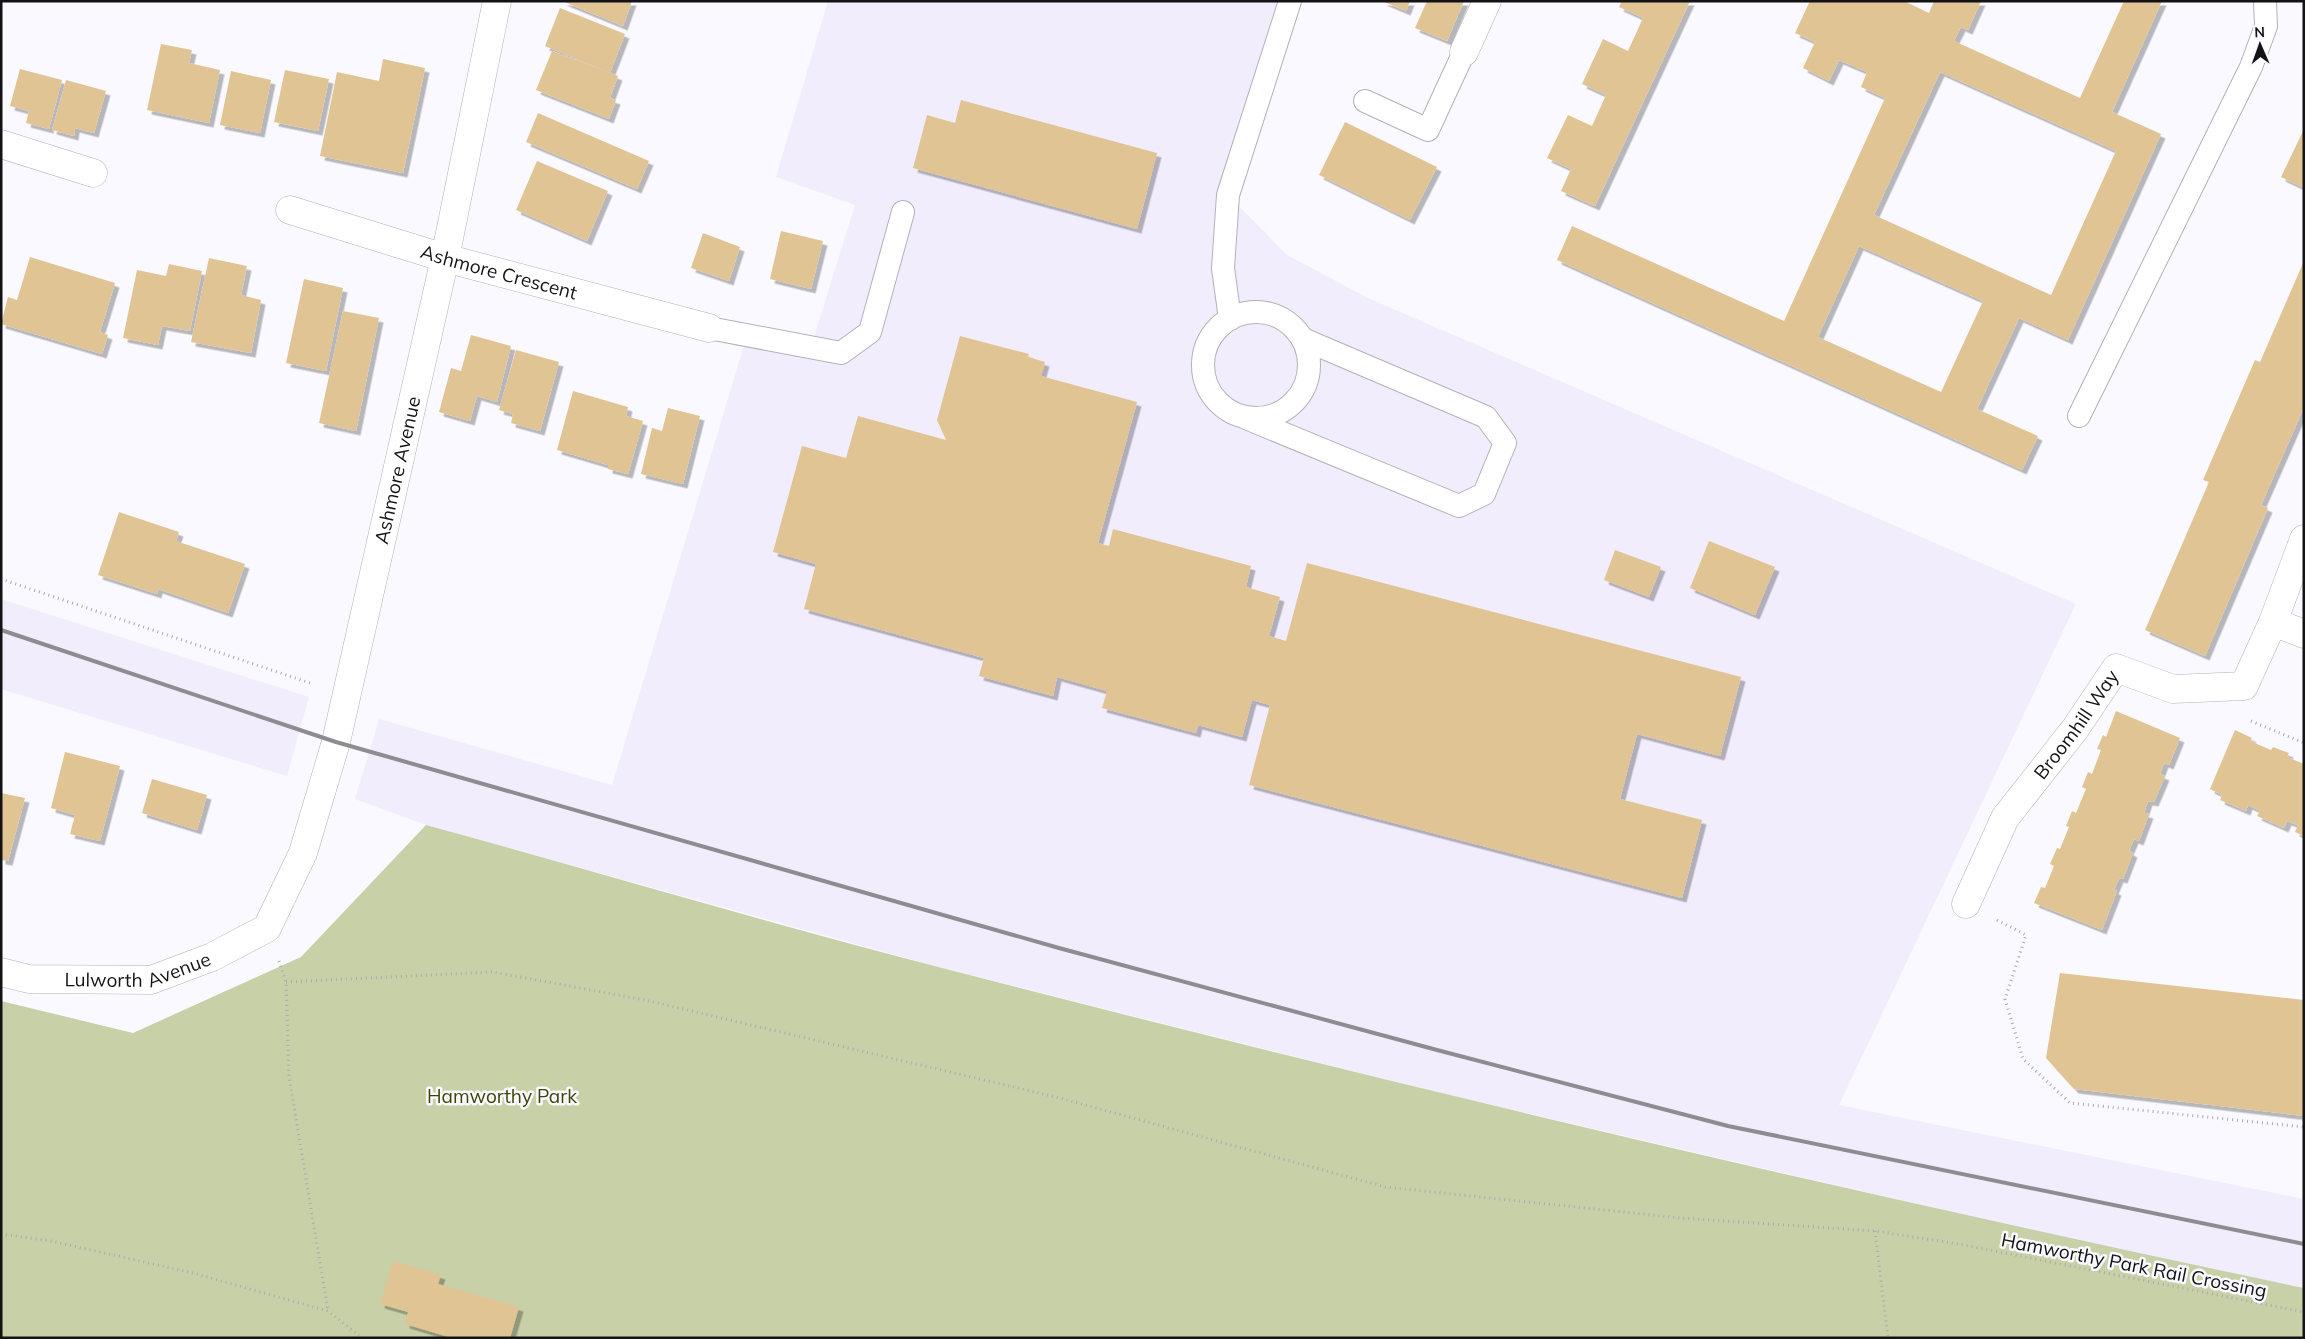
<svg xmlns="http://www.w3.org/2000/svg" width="2305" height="1339" font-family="Mulish,sans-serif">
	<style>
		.built { fill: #f1edfc }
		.green { fill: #c7d0a6 }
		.building { fill: #e1c494; fill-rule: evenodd; filter: url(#shadow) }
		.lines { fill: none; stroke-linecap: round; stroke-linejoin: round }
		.lane-casing { stroke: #b3b1b8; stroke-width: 24 }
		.street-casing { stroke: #b3b1b8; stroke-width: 29 }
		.path { stroke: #abaaaf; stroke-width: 3; stroke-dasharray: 1 4; stroke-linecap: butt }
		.lane { stroke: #fff; stroke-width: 22 }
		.street { stroke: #fff; stroke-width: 28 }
		.rail { stroke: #8d8c90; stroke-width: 4 }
		.labels { text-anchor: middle; stroke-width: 5; stroke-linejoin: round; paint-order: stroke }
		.street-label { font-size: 19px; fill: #131215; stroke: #faf9ff }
		.park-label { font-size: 19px; fill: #3d4406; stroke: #faf9ff }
	</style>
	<defs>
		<filter id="shadow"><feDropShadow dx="4.5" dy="4.5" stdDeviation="0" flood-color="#0004"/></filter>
	</defs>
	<rect width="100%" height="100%" fill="#faf9ff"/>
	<g class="built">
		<polygon points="828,1 1290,1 1228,195 1287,255 1368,298 2076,604 1839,1105 2304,1199 2304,1288 2062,1238 1436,1092 946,969 426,825 355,799 379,719 612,785 747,335 810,350 855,205 776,177"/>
		<polygon points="1,599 309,697 287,776 1,689"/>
	</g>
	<path class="green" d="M426 825C601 873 775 925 950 970 1399 1086 1850 1193 2304 1288V1338H1V1001L133 1033 301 957Z"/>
	<g class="building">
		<polygon points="562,1 632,1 623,26"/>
		<polygon points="1382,1 1410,1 1406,11"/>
		<polygon points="1427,1 1464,1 1447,41 1415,28"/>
		<polygon points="1622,1 1690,1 1595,206 1561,191 1571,169 1547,158 1568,115 1592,126 1606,95 1582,84 1603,39 1628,51 1643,18 1619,7"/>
		<path d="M1810 1H1904L1929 13 1934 1H1981L1968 30 1961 27 1954 41 2080 98 2124 1H2162L2112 112 2161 134 2147 165 2068 340 2019 318 1977 409 2038 436 2022 470 1557 260 1572 226 1784 321 1885 98 1861 87 1867 72 1839 60 1829 81 1803 68 1815 42 1795 33ZM1940 72 2116 151 2051 295 1874 215ZM1859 246 1983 301 1941 392 1818 337Z"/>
		<polygon points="560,8 625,34 610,73 545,46"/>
		<polygon points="161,44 192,50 189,63 220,70 209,123 147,110"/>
		<polygon points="552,51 618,76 610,98 616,100 609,119 536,90"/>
		<polygon points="383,59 425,68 403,173 320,156 337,72 379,81"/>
		<polygon points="20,69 62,80 49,129 26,123 29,111 10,106"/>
		<polygon points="285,70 329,79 318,131 274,122"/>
		<polygon points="231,71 271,80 260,133 220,125"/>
		<polygon points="66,80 106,91 94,133 75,128 74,136 52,130"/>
		<polygon points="961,100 1157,153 1137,229 913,168 927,115 955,123"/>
		<polygon points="538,113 649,161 637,189 526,142"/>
		<polygon points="1345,122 1437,167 1410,220 1319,175"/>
		<polygon points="2304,129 2304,188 2281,177"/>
		<polygon points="537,161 608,191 587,241 516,210"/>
		<polygon points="781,231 823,241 811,289 770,279"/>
		<polygon points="703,233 740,247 729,281 691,268"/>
		<polygon points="30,257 115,283 100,332 108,335 102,354 1,324 8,297 17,300"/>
		<polygon points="209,258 247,266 241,295 261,300 251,353 191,342"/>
		<polygon points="2304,261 2304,407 2261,505 2268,508 2205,656 2145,630 2209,482 2203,480 2255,360 2260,362"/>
		<polygon points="169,264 202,271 190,331 162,326 158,345 123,338 137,270 166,276"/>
		<polygon points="304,279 343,288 326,371 286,363"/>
		<polygon points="343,311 379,318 356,431 319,423"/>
		<polygon points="471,335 511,346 497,402 477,396 470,421 439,412 451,368 461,371"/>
		<polygon points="960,336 1029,354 1028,357 1045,362 1041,376 1137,402 1098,543 1109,546 1113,529 1251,566 1246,587 1280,597 1269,636 1286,641 1307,563 1741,677 1720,756 1637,734 1620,799 1702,820 1682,898 1249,785 1270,705 1252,700 1242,737 1198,725 1196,733 1102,708 1107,691 1057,677 1053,696 979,676 984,658 804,609 816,564 773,552 802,446 846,458 858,416 946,440 937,420"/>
		<polygon points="516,350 559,362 540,431 511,423 513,414 499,410"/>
		<polygon points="573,391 628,407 626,416 643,421 628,474 608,469 608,465 557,450"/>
		<polygon points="668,408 700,416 683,484 641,474 652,428 662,431"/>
		<polygon points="119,512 179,532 176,541 245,564 228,613 158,589 157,594 98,575"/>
		<polygon points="1709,541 1775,567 1755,615 1690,588"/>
		<polygon points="1615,550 1661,567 1649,597 1604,580"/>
		<polygon points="2116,711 2180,738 2169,765 2164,763 2160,774 2165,776 2154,802 2148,801 2144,813 2149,814 2139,841 2134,839 2129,851 2133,853 2123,879 2119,878 2114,890 2117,891 2102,930 2034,903 2041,887 2045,888 2054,866 2050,864 2057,848 2060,849 2069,827 2066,826 2072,811 2076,813 2086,789 2082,787 2088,772 2092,774 2101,750 2097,749 2103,735 2106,737"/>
		<polygon points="2235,730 2252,738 2250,741 2271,750 2273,747 2289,753 2287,757 2304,764 2304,836 2295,832 2298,825 2287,821 2284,828 2257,816 2260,811 2248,805 2246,811 2220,800 2222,795 2210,789"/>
		<polygon points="65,752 120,766 100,841 70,834 75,815 51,808"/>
		<polygon points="152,779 207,795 197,830 142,813"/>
		<polygon points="1,793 25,798 8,861 1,860"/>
		<polygon points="2060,973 2304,1000 2304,1116 2074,1089 2046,1058"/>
		<polygon points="393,1261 441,1275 438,1284 519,1307 510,1338 452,1338 405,1324 408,1312 380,1304"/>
	</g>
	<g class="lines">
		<g class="lane-casing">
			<g id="lane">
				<polyline points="1365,101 1428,130 1464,52"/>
				<circle cx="1256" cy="365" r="53"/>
				<polyline points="1230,319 1223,268 1228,195 1290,1"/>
				<polyline points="709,328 841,353 870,332 903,212"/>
				<polyline points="2079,416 2251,67 2266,26 2265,1"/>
				<polyline points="1246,418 1459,506 1484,494 1505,443 1486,417 1303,339"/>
			</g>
		</g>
		<g class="street-casing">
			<g id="street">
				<polyline points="1464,52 1487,1"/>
				<polyline points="1,144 93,173"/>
				<path id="s1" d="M290 210 445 258 709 328"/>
				<polyline points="2273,622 2304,634"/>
				<path id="s2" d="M1966 904 2005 818 2075 729 2116 668 2173 689 2244 686 2273 622 2304 539"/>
				<path id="s3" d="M1 972 29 979 151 980 212 957 267 928 303 853 336 742 445 258 497 1"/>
			</g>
		</g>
		<g class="path">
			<polyline points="1,579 313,684"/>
			<polyline points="2251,721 2304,743"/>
			<polyline points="1997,920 2026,935 2005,999 2023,1059 2070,1103 2304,1127"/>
			<polyline points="279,961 286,982 289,1076 328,1311"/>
			<polyline points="286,982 493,972 645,1000 1056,1097 1385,1187 1681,1218 1875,1231 1959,1244 2304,1312"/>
			<polyline points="1875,1231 1888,1338"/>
			<polyline points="1,1234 51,1241 193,1273 328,1311 362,1338"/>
		</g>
		<use href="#lane" class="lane"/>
		<use href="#street" class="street"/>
		<polyline class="rail" points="1,630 336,742 1059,948 1437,1050 1728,1126 2304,1244"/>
	</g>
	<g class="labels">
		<g class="street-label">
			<text dy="7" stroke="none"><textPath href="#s1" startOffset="218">Ashmore Crescent</textPath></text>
			<text dy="7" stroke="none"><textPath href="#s3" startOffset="756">Ashmore Avenue</textPath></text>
			<text dy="7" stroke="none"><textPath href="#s2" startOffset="212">Broomhill Way</textPath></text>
			<text dy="7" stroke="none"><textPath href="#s3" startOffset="139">Lulworth Avenue</textPath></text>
			<text transform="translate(2134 1265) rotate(11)" y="7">Hamworthy Park Rail Crossing</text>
		</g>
		<g class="park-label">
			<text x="502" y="1103">Hamworthy Park</text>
		</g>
	</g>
	<rect width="2305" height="1339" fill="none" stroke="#131215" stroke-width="5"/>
	<g transform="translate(2260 45) rotate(358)" stroke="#faf9ff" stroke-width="4" paint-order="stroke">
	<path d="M0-4L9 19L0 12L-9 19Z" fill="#131215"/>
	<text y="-8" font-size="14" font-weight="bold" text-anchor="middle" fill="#131215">N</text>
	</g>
</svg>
